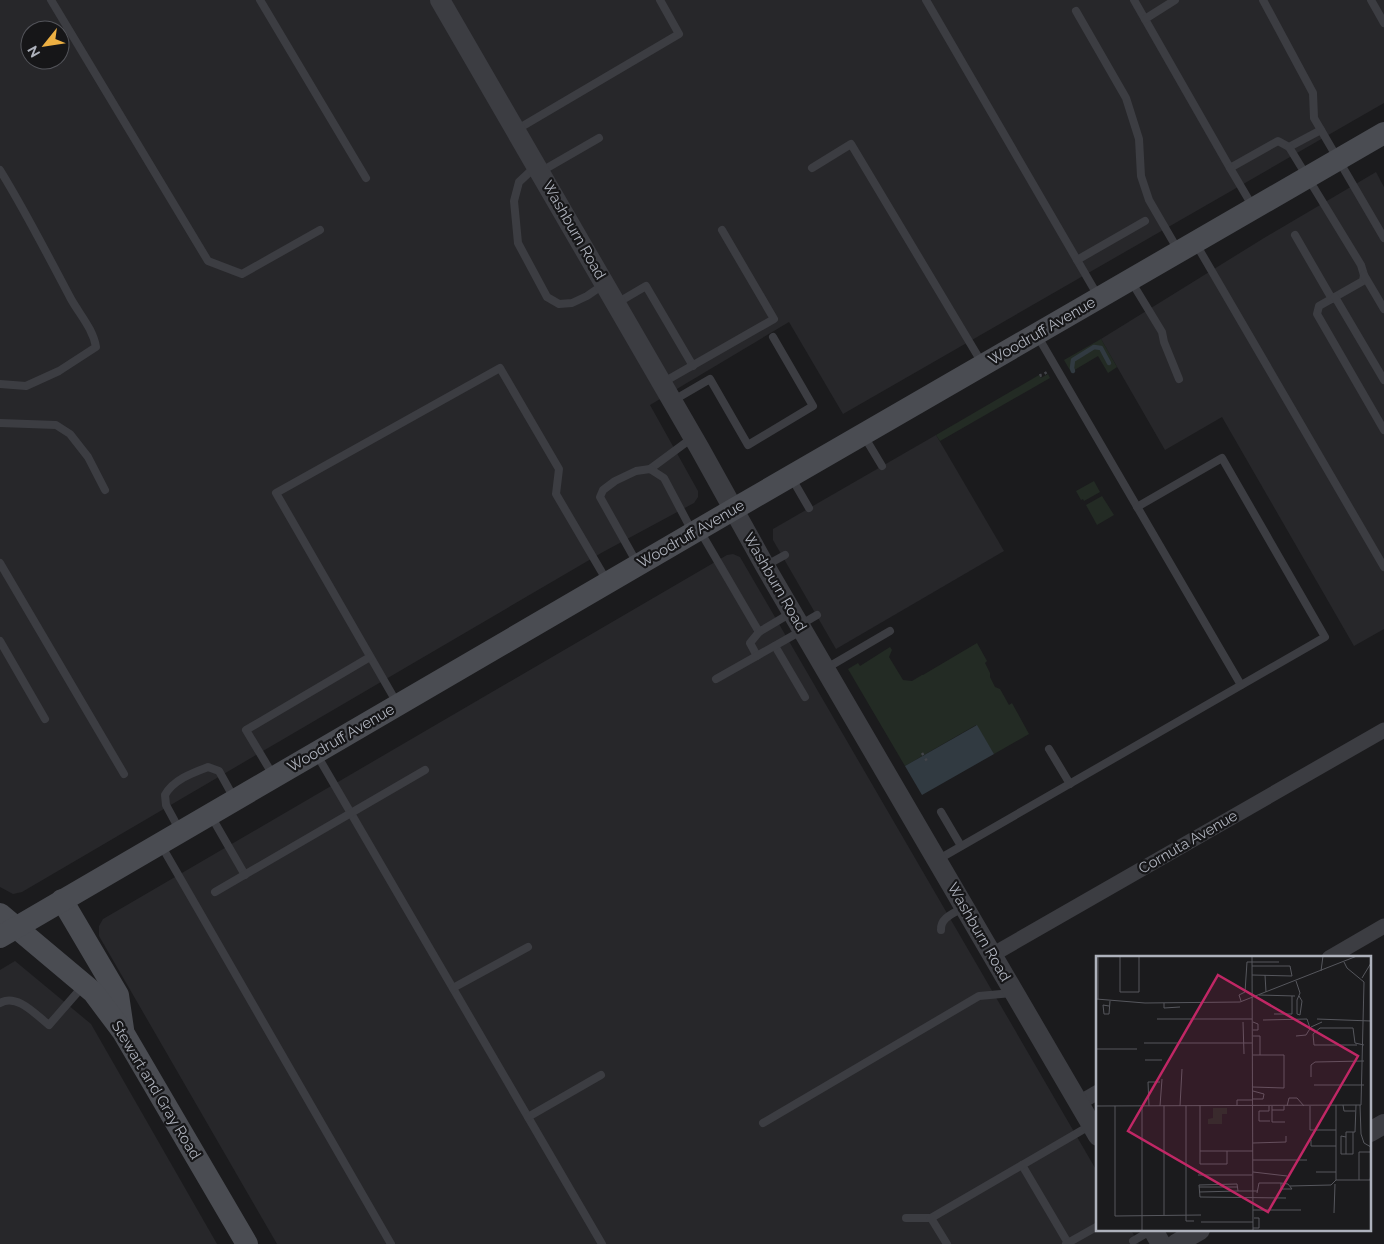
<svg xmlns="http://www.w3.org/2000/svg" width="1384" height="1244" font-family="Raleway,sans-serif">
	<style>
		.built { fill: #27272a; fill-rule: evenodd }
		.green { fill: #232b24 }
		.water { fill: #313a41 }
		.lines { fill: none; stroke-linecap: round; stroke-linejoin: round }
		.stream { stroke: #313a41; stroke-width: 4.5 }
		.path { stroke: #424449; stroke-width: 2.5; stroke-dasharray: 2.5 4; stroke-linecap: butt }
		.service { stroke: #3c3d42; stroke-width: 8 }
		.minor { stroke: #3c3d42; stroke-width: 15 }
		.tertiary { stroke: #3c3d42; stroke-width: 20 }
		.secondary { stroke: #4a4c52; stroke-width: 22 }
		.labels { text-anchor: middle; stroke-width: 4.5; stroke-linejoin: round; paint-order: stroke }
		.street-label { font-size: 15px; fill: #aeb2bc; stroke: #161618 }
		.inset-road { fill: none; stroke: #56575d; stroke-width: 1 }
		.view { fill: #c02765; fill-opacity: 0.15; stroke: #c02765; stroke-width: 2.5 }
		.inset-edge { fill: none; stroke: #aeb2bc; stroke-width: 2.5 }
	</style>
	<rect width="100%" height="100%" fill="#1b1b1d"/>
	<g class="built">
		<path d="M0 0H1384V103L843 414 789 322 650 405 698 491V497L694 503 603 552 22 892 13 894 0 887ZM30 30H60V60H30Z"/>
		<polygon points="1376,172 1384,187 1384,629 1354,646 1222,417 1165,450 1101,339 1264,238"/>
		<polygon points="936,435 1004,551 836,649 773,540 773,529"/>
		<polygon points="733,554 740,557 1098,1173 1098,1230 1131,1230 1139,1244 277,1244 99,936 99,926 103,919 727,555"/>
		<polygon points="15,961 91,1024 217,1244 0,1244 0,970"/>
	</g>
	<g class="green">
		<polygon points="1101,339 1117,367 1108,373 1098,356 1071,372 1064,360"/>
		<polygon points="1048,374 1050,378 940,441 936,435 1039,375 1041,378"/>
		<polygon points="1094,481 1100,492 1084,501 1083,499 1081,500 1076,491"/>
		<polygon points="1102,496 1114,515 1097,525 1086,505"/>
		<polygon points="977,643 987,661 985,663 990,673 990,677 995,687 1000,689 1009,705 1012,703 1029,734 994,754 976,725 905,766 848,669 858,663 860,666 890,647 892,650 889,657 903,680 912,681 922,675 923,675"/>
	</g>
	<polygon class="water" points="977,725 994,754 922,795 905,766"/>
	<g class="lines">
		<polyline class="stream" points="1073,371 1072,368 1073,360 1094,347 1101,348 1109,363"/>
		<g class="path">
			<polyline points="1040,374 1041,376 1047,372"/>
			<polyline points="922,753 928,763"/>
		</g>
		<g class="service">
			<polyline points="51,0 208,261 242,274 320,230"/>
			<polyline points="260,0 366,178"/>
			<polyline points="926,0 1098,296"/>
			<polyline points="1134,0 1230,168 1278,141 1289,147 1321,130"/>
			<polyline points="1263,0 1313,93 1314,118 1384,238"/>
			<polyline points="1371,0 1384,23"/>
			<polyline points="1076,11 1126,98 1139,139 1141,176 1149,200 1178,250"/>
			<polyline points="1145,19 1175,0"/>
			<polyline points="516,130 679,34 660,0"/>
			<polyline points="1289,147 1361,265 1364,275 1363,281 1319,306 1317,314 1384,430"/>
			<polyline points="535,167 519,182 514,201 518,243 547,297 559,304 572,303 587,296 603,285"/>
			<polyline points="812,168 851,144 982,363"/>
			<polyline points="1230,168 1253,207"/>
			<path d="M0 170C26 212 48 256 71 299 80 315 93 329 96 347L59 371 26 386 0 384"/>
			<polyline points="540,172 599,138"/>
			<polyline points="1295,235 1332,299"/>
			<polyline points="1196,244 1384,567"/>
			<polyline points="1077,260 1145,221"/>
			<polyline points="1364,275 1384,309"/>
			<polyline points="1131,281 1162,332 1164,342 1179,379"/>
			<polyline points="1335,297 1384,380"/>
			<polyline points="617,303 646,286 693,366"/>
			<polyline points="1037,335 1241,685"/>
			<polyline points="662,383 774,319 722,230"/>
			<polyline points="674,400 710,379 748,445 813,406 773,337"/>
			<polyline points="0,423 56,425 70,434 88,457 105,490"/>
			<polyline points="864,436 882,466"/>
			<polyline points="650,469 692,438"/>
			<polyline points="791,477 809,508"/>
			<polyline points="700,531 759,632 791,613"/>
			<polyline points="0,563 124,774"/>
			<polyline points="637,563 600,497 603,490 615,481 636,471 650,469 664,478 692,531"/>
			<polyline points="765,566 785,555"/>
			<polyline points="800,625 817,615"/>
			<polyline points="0,641 45,719"/>
			<polyline points="775,646 805,697"/>
			<polyline points="757,656 750,643 759,632"/>
			<polyline points="825,669 890,631"/>
			<polyline points="716,679 801,631"/>
			<polyline points="397,703 276,493 500,368 559,469 556,494 607,581"/>
			<polyline points="1049,749 1070,784"/>
			<polyline points="317,755 602,1244"/>
			<polyline points="273,775 246,730 370,657"/>
			<polyline points="941,812 961,846"/>
			<polyline points="211,816 245,875"/>
			<path d="M179 829 166 805 165 795C173 780 192 773 208 767L219 771 234 798"/>
			<polyline points="161,845 391,1244"/>
			<polyline points="939,859 1325,637 1222,458 1137,507"/>
			<polyline points="215,892 425,770"/>
			<path d="M941 930C940 917 955 913 964 907"/>
			<polyline points="453,988 528,947"/>
			<path d="M0 1003C17 993 36 1015 49 1025L83 986"/>
			<polyline points="528,1117 601,1075"/>
			<polyline points="763,1123 979,996 1012,993"/>
			<polyline points="1022,1165 1068,1243"/>
			<polyline points="906,1218 931,1218 1091,1125"/>
			<polyline points="931,1218 947,1244"/>
			<polyline points="1133,1241 1152,1230"/>
			<polyline points="1066,1244 1098,1226"/>
		</g>
		<g class="minor">
			<polyline points="992,955 1384,730"/>
			<polyline points="1329,958 1384,926"/>
			<polyline points="1079,1103 1098,1092"/>
		</g>
		<g class="tertiary">
			<polyline points="440,0 700,449 765,566 1098,1136"/>
			<polyline points="1370,1132 1384,1124"/>
			<polyline points="1153,1230 1161,1244"/>
			<polyline points="1176,1244 1200,1230"/>
		</g>
		<g class="secondary">
			<polyline points="62,900 118,995 123,1029"/>
			<polyline points="0,914 93,992 123,1032 247,1244"/>
			<polyline points="0,937 734,509 1384,133"/>
		</g>
	</g>
	<g class="labels">
		<g class="street-label">
			<text transform="translate(574 230) rotate(60)" y="5">Washburn Road</text>
			<text transform="translate(1042 331) rotate(-30)" y="5">Woodruff Avenue</text>
			<text transform="translate(691 534) rotate(-30)" y="5">Woodruff Avenue</text>
			<text transform="translate(775 582) rotate(60)" y="5">Washburn Road</text>
			<text transform="translate(341 738) rotate(-30)" y="5">Woodruff Avenue</text>
			<text transform="translate(1188 842) rotate(-30)" y="5">Cornuta Avenue</text>
			<text transform="translate(979 932) rotate(60)" y="5">Washburn Road</text>
			<text transform="translate(156 1090) rotate(59)" y="5">Stewart and Gray Road</text>
		</g>
	</g>
	<g transform="translate(1096 956)">
		<rect width="275" height="275" fill="#1b1b1d"/>
		<path d="M117 152H131V158H126V168H112V163L117 162Z" fill="#232b24"/>
		<path class="inset-road" d="M2 0V43M24 0V36H43V0M156 0 157 275M156 10H194L196 20M225 15 227 0M156 19 196 20M169 19 170 36M266 22 275 7M200 25 204 37 201 44V58L204 59 206 45 203 40M163 39 199 40M0 43 49 47 144 46 261 0M145 45 143 39 149 36 151 6H183M68 47V52L84 51M13 50 7 49 8 58H13L14 45M178 58H196V40M61 63H156M221 63 275 65M167 64 211 63 214 72M147 66 148 98M157 66 162 68V74H157M157 80H164V99M200 80 210 79 215 71 226 66M48 87H156M261 89H218L217 78 224 72H257L259 87 268 89M0 93H41M157 99H188V132L157 131M49 104H66M215 121V109L219 106 268 105M218 129H268M157 135 168 138 167 143H157M104 149V208H131V195M141 149V144H157M240 149V224M247 149 248 155H259M264 149 265 178 268 187 275 191M0 150 265 149 268 26 251 12 248 6M19 150V260L105 259M46 150V275M53 150 52 126H64M64 150 66 123M68 150V259M84 150 86 113M90 150V265H98M173 150V155H163V165H174M176 150V166H189M191 150 193 142H201L208 150M214 150V174H240M176 154H188V150M257 176V198H245V180L250 181V176H259L260 149M250 181V198M215 184V190H240M157 187 190 186V180M104 195H157M157 204H211M157 216 191 220M220 216H240M102 219H156M240 224H274L275 218M263 224V196H275M194 230 235 229 240 224M103 231H142M161 235H142L141 228 103 229 104 241 190 242M103 236 142 235M161 237 163 227H185L192 228 196 233H185V227M157 254H205M238 257 239 228M105 266H157M157 272H163V262H158"/>
		<path class="view" d="M122 19 262 100 172 256 32 175Z"/>
		<rect width="275" height="275" class="inset-edge"/>
	</g>
	<g transform="translate(45 45) rotate(240)"><circle r="24" fill="#161618" stroke="#53545a"/>
	<path d="M0-4L9 19L0 12L-9 19Z" fill="#edb043"/>
	<text y="-8" font-size="14" font-weight="bold" text-anchor="middle" fill="#aeb2bc">N</text>
	</g>
</svg>
